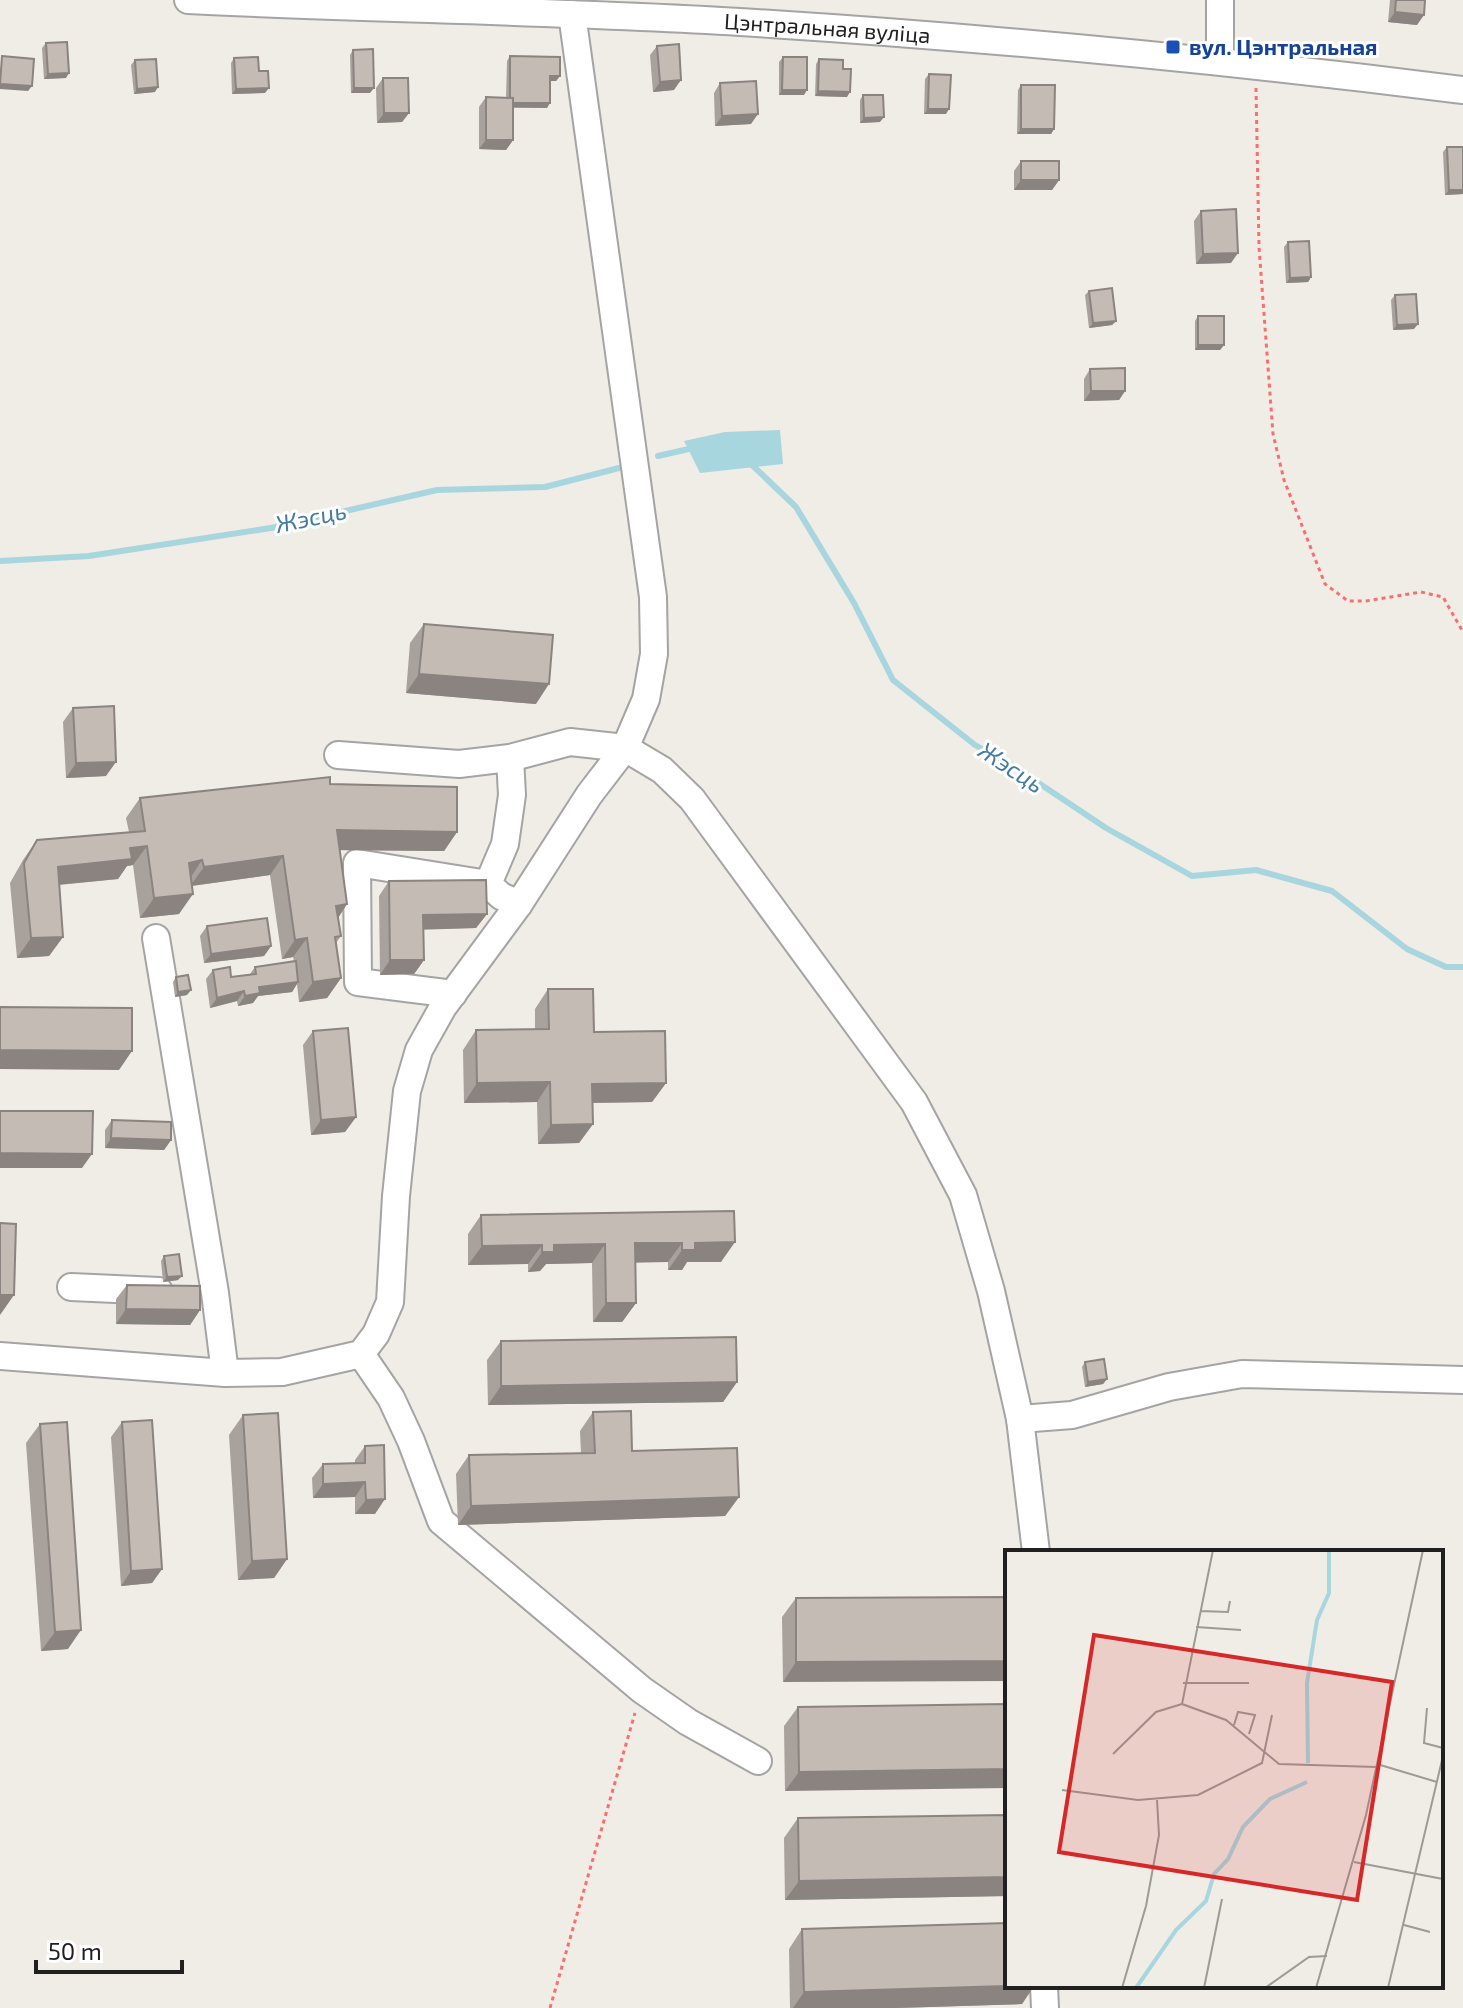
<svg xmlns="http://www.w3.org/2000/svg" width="1463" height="2008" font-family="'Exo 2',sans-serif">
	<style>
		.water { fill: #a7d6de }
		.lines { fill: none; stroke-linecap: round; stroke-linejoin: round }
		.stream { stroke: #a7d6de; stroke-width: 6 }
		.minor-casing { stroke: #a4a4a4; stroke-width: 30 }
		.path { stroke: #fa6f6e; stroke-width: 3; stroke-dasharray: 4 4; stroke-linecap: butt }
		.minor { stroke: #fff; stroke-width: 26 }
		.wall { fill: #a9a19c }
		.shaded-wall { fill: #8a837f }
		.building { fill: #c5bbb5; stroke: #8a837f; stroke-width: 2 }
		.transit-dot { fill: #1a4fb4; stroke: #fff; stroke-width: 3 }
		.labels { text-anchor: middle; stroke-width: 6; stroke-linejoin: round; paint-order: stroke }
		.street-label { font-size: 22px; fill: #202020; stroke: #fff }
		.transit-label { font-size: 22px; font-weight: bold; fill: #164399; stroke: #fff; text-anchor: start }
		.water-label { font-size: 24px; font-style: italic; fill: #457ba0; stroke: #fff }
		.inset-river { fill: none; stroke: #a7d6de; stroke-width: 4 }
		.inset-road { fill: none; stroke: #9d9a97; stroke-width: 2 }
		.view { fill: #d62828; fill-opacity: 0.15; stroke: #d62828; stroke-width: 4 }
		.inset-edge { fill: none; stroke: #202020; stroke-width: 4 }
	</style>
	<rect width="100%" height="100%" fill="#f0ece6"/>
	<polygon class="water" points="780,430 783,464 700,473 684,441 725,432"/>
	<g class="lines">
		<g class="stream">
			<polyline points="658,456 693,448"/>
			<polyline points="751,464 796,507 854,603 893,680 975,745 1016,768 1106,828 1192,876 1256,870 1332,891 1407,949 1446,967 1463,967"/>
			<polyline points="0,561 89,556 271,528 437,490 545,487 619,468"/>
		</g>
		<g class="minor-casing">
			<g id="minor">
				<path id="s1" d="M188 0C372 9 557 11 740 22 982 37 1223 60 1463 90"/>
				<polyline points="1220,61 1220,0"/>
				<polyline points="338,755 459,764 510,758 570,742 625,748 662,770 692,799 914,1102 963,1195 991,1291 1020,1419 1036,1552"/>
				<polyline points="510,758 512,795 505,844 488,884 501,896 519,904"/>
				<polyline points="156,938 215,1293 225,1373"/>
				<polyline points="453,994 358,982 357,863 488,884"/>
				<polyline points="71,1287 159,1291"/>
				<polyline points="361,1354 391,1398 411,1441 441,1521 642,1690 688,1722 758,1761"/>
				<polyline points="0,1356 225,1373 282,1372 361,1354 376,1334 390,1302 396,1196 407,1091 419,1050 443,1007 519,904 589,795 625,748 646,699 654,654 653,597 572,14"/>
				<polyline points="1020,1419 1072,1415 1169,1387 1242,1374 1463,1380"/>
				<polyline points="1044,1986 1045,2008"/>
			</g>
		</g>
		<g class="path">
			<polyline points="1256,88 1259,247 1273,434 1284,480 1325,584 1348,601 1366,601 1421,592 1443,597 1463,632"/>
			<polyline points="550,2008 635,1713"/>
		</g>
		<use href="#minor" class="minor"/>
	</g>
	<g class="wall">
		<polygon points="1390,0 1425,0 1417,25 1388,22"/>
		<polygon points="46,43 66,78 44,79 42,48"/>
		<polygon points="657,46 674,90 653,92 650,55"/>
		<polygon points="353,50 370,93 351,93 350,55"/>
		<polygon points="510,56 560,76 556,81 550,81 547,108 513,108 513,140 506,150 479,149 479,107 486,97 506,98 507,61"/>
		<polygon points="783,57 804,95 779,95 779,62"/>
		<polygon points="234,58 265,93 232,94 231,63"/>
		<polygon points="819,59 843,69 847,97 815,96 816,64"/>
		<polygon points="135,60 155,92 134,94 131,65"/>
		<polygon points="929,74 946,114 924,114 925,79"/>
		<polygon points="383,78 409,113 402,122 377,123 376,88"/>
		<polygon points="720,83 751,124 715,126 714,93"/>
		<polygon points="1021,85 1054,129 1051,134 1017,134 1018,90"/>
		<polygon points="863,95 880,122 860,123 860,100"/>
		<polygon points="1447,147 1463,194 1445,195 1443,152"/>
		<polygon points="1021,161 1059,180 1052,190 1014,190 1014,171"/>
		<polygon points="1201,211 1231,263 1196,264 1194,221"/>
		<polygon points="1288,242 1311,277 1308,282 1286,283 1284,247"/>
		<polygon points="1089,291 1116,321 1112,325 1089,328 1085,295"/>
		<polygon points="1395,295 1414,329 1393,330 1391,300"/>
		<polygon points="1198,316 1224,345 1220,350 1195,350 1195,321"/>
		<polygon points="1090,369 1125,391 1119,400 1084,401 1084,379"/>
		<polygon points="424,624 536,704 406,693 410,643"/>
		<polygon points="73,708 106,776 66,778 63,722"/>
		<polygon points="330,784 457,832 444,851 340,850 347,904 338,918 341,936 336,943 341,978 327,998 299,1002 297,984 292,992 258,996 253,1003 238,1006 237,1001 210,1008 206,979 213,970 231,977 250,974 255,967 294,961 293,957 282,959 270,875 192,886 179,914 140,918 133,865 127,866 118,879 59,885 63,937 49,956 17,958 10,883 23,860 37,840 129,832 126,818 140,798"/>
		<polygon points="389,881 487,914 476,928 424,929 424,960 414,974 380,975 379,896"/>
		<polygon points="207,926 271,946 264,956 204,963 200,936"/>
		<polygon points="176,977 187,995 175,997 173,982"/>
		<polygon points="548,989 594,1032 666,1083 652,1102 592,1103 593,1124 579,1143 538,1144 537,1102 464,1103 463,1050 476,1030 535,1029 535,1009"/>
		<polygon points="313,1031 356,1117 345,1132 311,1135 303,1045"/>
		<polygon points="112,1120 171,1140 164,1150 105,1148 105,1130"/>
		<polygon points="734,1211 721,1262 687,1262 682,1270 668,1270 668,1262 635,1262 636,1303 622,1322 593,1322 592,1263 546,1264 540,1271 528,1272 528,1264 468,1265 468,1234 481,1215"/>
		<polygon points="164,1256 178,1280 163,1282 161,1261"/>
		<polygon points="127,1285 200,1310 190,1325 116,1324 116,1299"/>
		<polygon points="501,1341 737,1382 723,1402 488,1405 487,1360"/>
		<polygon points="1085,1362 1107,1379 1103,1384 1085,1387 1082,1367"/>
		<polygon points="593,1412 632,1451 739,1497 725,1516 458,1525 456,1474 469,1455 581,1453 580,1431"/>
		<polygon points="243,1415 287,1559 274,1578 238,1580 229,1435"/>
		<polygon points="122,1422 162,1569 152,1583 121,1586 111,1437"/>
		<polygon points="40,1424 68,1649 41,1651 26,1443"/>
		<polygon points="365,1446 375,1514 355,1514 355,1497 313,1498 312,1478 323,1464 355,1463 355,1460"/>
		<polygon points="1007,1597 783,1682 782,1617 796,1598"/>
		<polygon points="1007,1704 785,1791 784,1726 798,1707"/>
		<polygon points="1007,1815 1007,1896 785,1900 784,1838 798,1818"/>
		<polygon points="802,1929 1007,1986 1034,1986 1022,2004 896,2008 790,2008 789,1949"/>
	</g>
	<g class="shaded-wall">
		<polygon points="1395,12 1424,15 1417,25 1388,22"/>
		<polygon points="69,73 66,78 44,79 48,74"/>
		<polygon points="550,76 560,76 556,81 547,81"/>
		<polygon points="681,80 674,90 653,92 660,82"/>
		<polygon points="0,84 32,86 28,91 0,89"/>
		<polygon points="158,87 155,92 134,94 137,89"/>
		<polygon points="269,88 265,93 232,94 236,89"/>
		<polygon points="354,88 374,88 370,93 351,93"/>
		<polygon points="782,90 807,90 804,95 779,95"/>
		<polygon points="818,91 850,92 847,97 815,96"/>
		<polygon points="510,102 550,103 547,108 506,107"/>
		<polygon points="928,109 949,109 946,114 924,114"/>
		<polygon points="384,113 409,113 402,122 377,123"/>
		<polygon points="758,114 751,124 715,126 722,116"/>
		<polygon points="884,117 880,122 860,123 864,118"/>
		<polygon points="1021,129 1054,129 1051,134 1017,134"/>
		<polygon points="486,140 513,140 506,150 479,149"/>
		<polygon points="1021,180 1059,180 1052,190 1014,190"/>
		<polygon points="1449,190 1463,190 1463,194 1445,195"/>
		<polygon points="1238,253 1231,263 1196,264 1203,254"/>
		<polygon points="1311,277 1308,282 1286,283 1290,278"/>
		<polygon points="1116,321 1112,325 1089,328 1093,323"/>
		<polygon points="1418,324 1414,329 1393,330 1397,325"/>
		<polygon points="1198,345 1224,345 1220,350 1195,350"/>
		<polygon points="1091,391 1125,391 1119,400 1084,401"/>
		<polygon points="419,674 549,684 536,704 406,693"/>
		<polygon points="116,762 106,776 66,778 76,763"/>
		<polygon points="337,830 457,832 444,851 324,850"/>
		<polygon points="147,846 133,865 127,866 118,879 44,886 58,867 130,848"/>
		<polygon points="283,856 270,875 190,886 204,867"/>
		<polygon points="202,860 189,880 189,863"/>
		<polygon points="193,894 179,914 140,918 154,898"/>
		<polygon points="347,904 334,924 336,906"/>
		<polygon points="487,914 476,928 413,930 423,915"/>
		<polygon points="63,937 49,956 17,958 31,938"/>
		<polygon points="307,938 293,957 282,959 295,940"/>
		<polygon points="271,946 264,956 204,963 211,954"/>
		<polygon points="390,960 424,960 414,974 380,975"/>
		<polygon points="341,978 327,998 299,1002 313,982"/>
		<polygon points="298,982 292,992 258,996 253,1003 238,1006 245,996 259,987"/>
		<polygon points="191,990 187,995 175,997 178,992"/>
		<polygon points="244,991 237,1001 210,1008 217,998"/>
		<polygon points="0,1050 132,1051 119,1070 0,1069"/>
		<polygon points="550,1082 537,1102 464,1103 477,1083"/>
		<polygon points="666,1083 652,1102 578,1103 592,1084"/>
		<polygon points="356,1117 345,1132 311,1135 321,1120"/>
		<polygon points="593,1124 579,1143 538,1144 551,1125"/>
		<polygon points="111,1138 171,1140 164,1150 105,1148"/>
		<polygon points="0,1153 92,1154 82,1168 0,1168"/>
		<polygon points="735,1242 721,1262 687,1262 682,1270 668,1270 682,1250 695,1243"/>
		<polygon points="635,1243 682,1243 668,1262 621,1263"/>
		<polygon points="605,1244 592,1263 546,1264 540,1271 528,1272 542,1252 554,1245"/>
		<polygon points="542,1245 528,1264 468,1265 482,1246"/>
		<polygon points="182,1276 178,1280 163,1282 167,1277"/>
		<polygon points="0,1295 14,1295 0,1315"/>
		<polygon points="606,1303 636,1303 622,1322 593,1322"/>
		<polygon points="126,1309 200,1310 190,1325 116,1324"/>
		<polygon points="1107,1379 1103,1384 1085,1387 1088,1382"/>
		<polygon points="737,1382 723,1402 488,1405 501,1386"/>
		<polygon points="365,1482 355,1497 313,1498 323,1484"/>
		<polygon points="739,1497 725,1516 458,1525 471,1506"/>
		<polygon points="385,1499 375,1514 355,1514 366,1500"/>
		<polygon points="287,1559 274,1578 238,1580 252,1561"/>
		<polygon points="162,1569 152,1583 121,1586 131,1571"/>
		<polygon points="81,1630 68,1649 41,1651 55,1632"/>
		<polygon points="1007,1661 1007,1681 783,1682 796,1662"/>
		<polygon points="1007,1769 1007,1788 785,1791 799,1772"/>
		<polygon points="1007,1877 1007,1896 785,1900 799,1881"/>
		<polygon points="1007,1986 1034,1986 1022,2004 896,2008 793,2008 804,1992"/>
	</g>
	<g class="building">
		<polygon points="1396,0 1425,0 1424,15 1395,12"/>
		<polygon points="67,42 69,73 48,74 46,43"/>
		<polygon points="679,44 681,80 660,82 657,46"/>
		<polygon points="373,49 374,88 354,88 353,50"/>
		<polygon points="2,56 34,59 32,86 0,84"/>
		<polygon points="510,56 560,57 560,76 550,76 550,103 513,103 513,98 510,98"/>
		<polygon points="258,57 259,71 268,71 269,88 236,89 234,58"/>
		<polygon points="783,57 807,57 807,90 782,90"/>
		<polygon points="156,59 158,87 137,89 135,60"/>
		<polygon points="819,59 843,60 843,69 851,69 850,92 818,91"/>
		<polygon points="929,74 951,75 949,109 928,109"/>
		<polygon points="383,78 408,78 409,113 384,113"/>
		<polygon points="756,81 758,114 722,116 720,83"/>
		<polygon points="1021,85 1055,85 1054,129 1021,129"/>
		<polygon points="863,95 883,95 884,117 864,118"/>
		<polygon points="486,97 513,98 513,140 486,140"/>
		<polygon points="1447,147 1463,147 1463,190 1449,190"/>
		<rect x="1021" y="161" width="38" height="19"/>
		<polygon points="1236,209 1238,253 1203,254 1201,211"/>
		<polygon points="1309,241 1311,277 1290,278 1288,242"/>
		<polygon points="1112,288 1116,321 1093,323 1089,291"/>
		<polygon points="1416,294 1418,324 1397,325 1395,295"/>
		<rect x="1198" y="316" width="26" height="29"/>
		<polygon points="1125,368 1125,391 1091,391 1090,369"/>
		<polygon points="424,624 553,635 549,684 419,674"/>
		<polygon points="114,706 116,762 76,763 73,708"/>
		<polygon points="330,777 330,784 457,787 457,832 337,830 347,904 336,906 341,936 335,937 341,978 313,982 307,938 295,940 283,856 204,867 202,860 189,863 193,894 154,898 147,846 130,848 132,859 58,867 63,937 31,938 24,863 37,840 145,831 140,798"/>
		<polygon points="486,880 487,914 423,915 424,960 390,960 389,881"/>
		<polygon points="267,918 271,946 211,954 207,926"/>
		<polygon points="296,961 298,982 259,987 260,993 245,996 244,991 217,998 213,970 230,967 231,977 256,974 255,967"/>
		<polygon points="188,975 191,990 178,992 176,977"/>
		<polygon points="548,989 593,989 594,1032 665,1031 666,1083 592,1084 593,1124 551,1125 550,1082 477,1083 476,1030 549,1029"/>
		<polygon points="0,1007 132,1008 132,1051 0,1050"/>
		<polygon points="348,1028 356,1117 321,1120 313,1031"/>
		<polygon points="0,1111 93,1111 92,1154 0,1153"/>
		<polygon points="112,1120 171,1122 171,1140 111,1138"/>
		<polygon points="734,1211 735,1242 695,1243 695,1250 682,1250 682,1243 635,1243 636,1303 606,1303 605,1244 554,1245 554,1252 542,1252 542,1245 482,1246 481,1215"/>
		<polygon points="0,1223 16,1224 14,1295 0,1295"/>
		<polygon points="179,1254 182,1276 167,1277 164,1256"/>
		<polygon points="127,1285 200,1286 200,1310 126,1309"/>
		<polygon points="736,1337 737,1382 501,1386 501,1341"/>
		<polygon points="1104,1359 1107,1379 1088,1382 1085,1362"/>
		<polygon points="631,1411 632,1451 737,1448 739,1497 471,1506 469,1455 595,1453 593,1412"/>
		<polygon points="278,1413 287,1559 252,1561 243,1415"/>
		<polygon points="152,1420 162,1569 131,1571 122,1422"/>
		<polygon points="67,1422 81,1630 55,1632 40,1424"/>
		<polygon points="384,1445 385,1499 366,1500 365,1482 323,1484 323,1464 365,1463 365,1446"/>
		<polygon points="1007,1597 1007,1661 796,1662 796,1598"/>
		<polygon points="1007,1704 1007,1769 799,1772 798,1707"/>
		<polygon points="1007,1815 1007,1877 799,1881 798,1818"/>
		<polygon points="1007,1923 1007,1986 804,1992 802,1929"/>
	</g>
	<rect class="transit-dot" x="1165" y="39" width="16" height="16" rx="4"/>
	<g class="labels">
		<g class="street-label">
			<text dy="8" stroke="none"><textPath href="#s1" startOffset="640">Цэнтральная вуліца</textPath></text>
		</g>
		<g class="transit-label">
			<text x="1189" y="55">вул. Цэнтральная</text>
		</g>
		<g class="water-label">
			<text transform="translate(311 518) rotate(-12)" y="8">Жэсць</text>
			<text transform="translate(1011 768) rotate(33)" y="8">Жэсць</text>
		</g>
	</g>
	<g transform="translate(1005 1550)">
		<rect width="438" height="438" fill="#f0ece6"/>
		<path class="inset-river" d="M303 213 302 133 312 70 324 43V0M131 438 171 380 201 351 209 324 223 309 238 277 265 249 302 232"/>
		<path class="inset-road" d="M208 0 177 154 221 170 274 214 371 217M195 61 223 62 225 51M191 77 236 80M178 133H244M422 158 419 193 438 198M229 175 233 162 250 165 244 184M108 204 151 162 177 154M372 214 432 232M57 240 133 250 193 245 257 213 267 165M349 312 438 329M399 375 425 382M117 438 141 356 154 285 152 250M199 438 217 349M260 438 304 407 322 406M311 438 361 265 418 0M383 438 438 206"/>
		<path class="view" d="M89 85 387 132 352 350 54 302Z"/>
		<rect width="438" height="438" class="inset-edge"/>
	</g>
	<path d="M36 1960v12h146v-12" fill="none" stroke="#202020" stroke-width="4"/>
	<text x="48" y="1960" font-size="24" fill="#202020" stroke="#ffffff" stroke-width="6" paint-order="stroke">50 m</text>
</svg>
